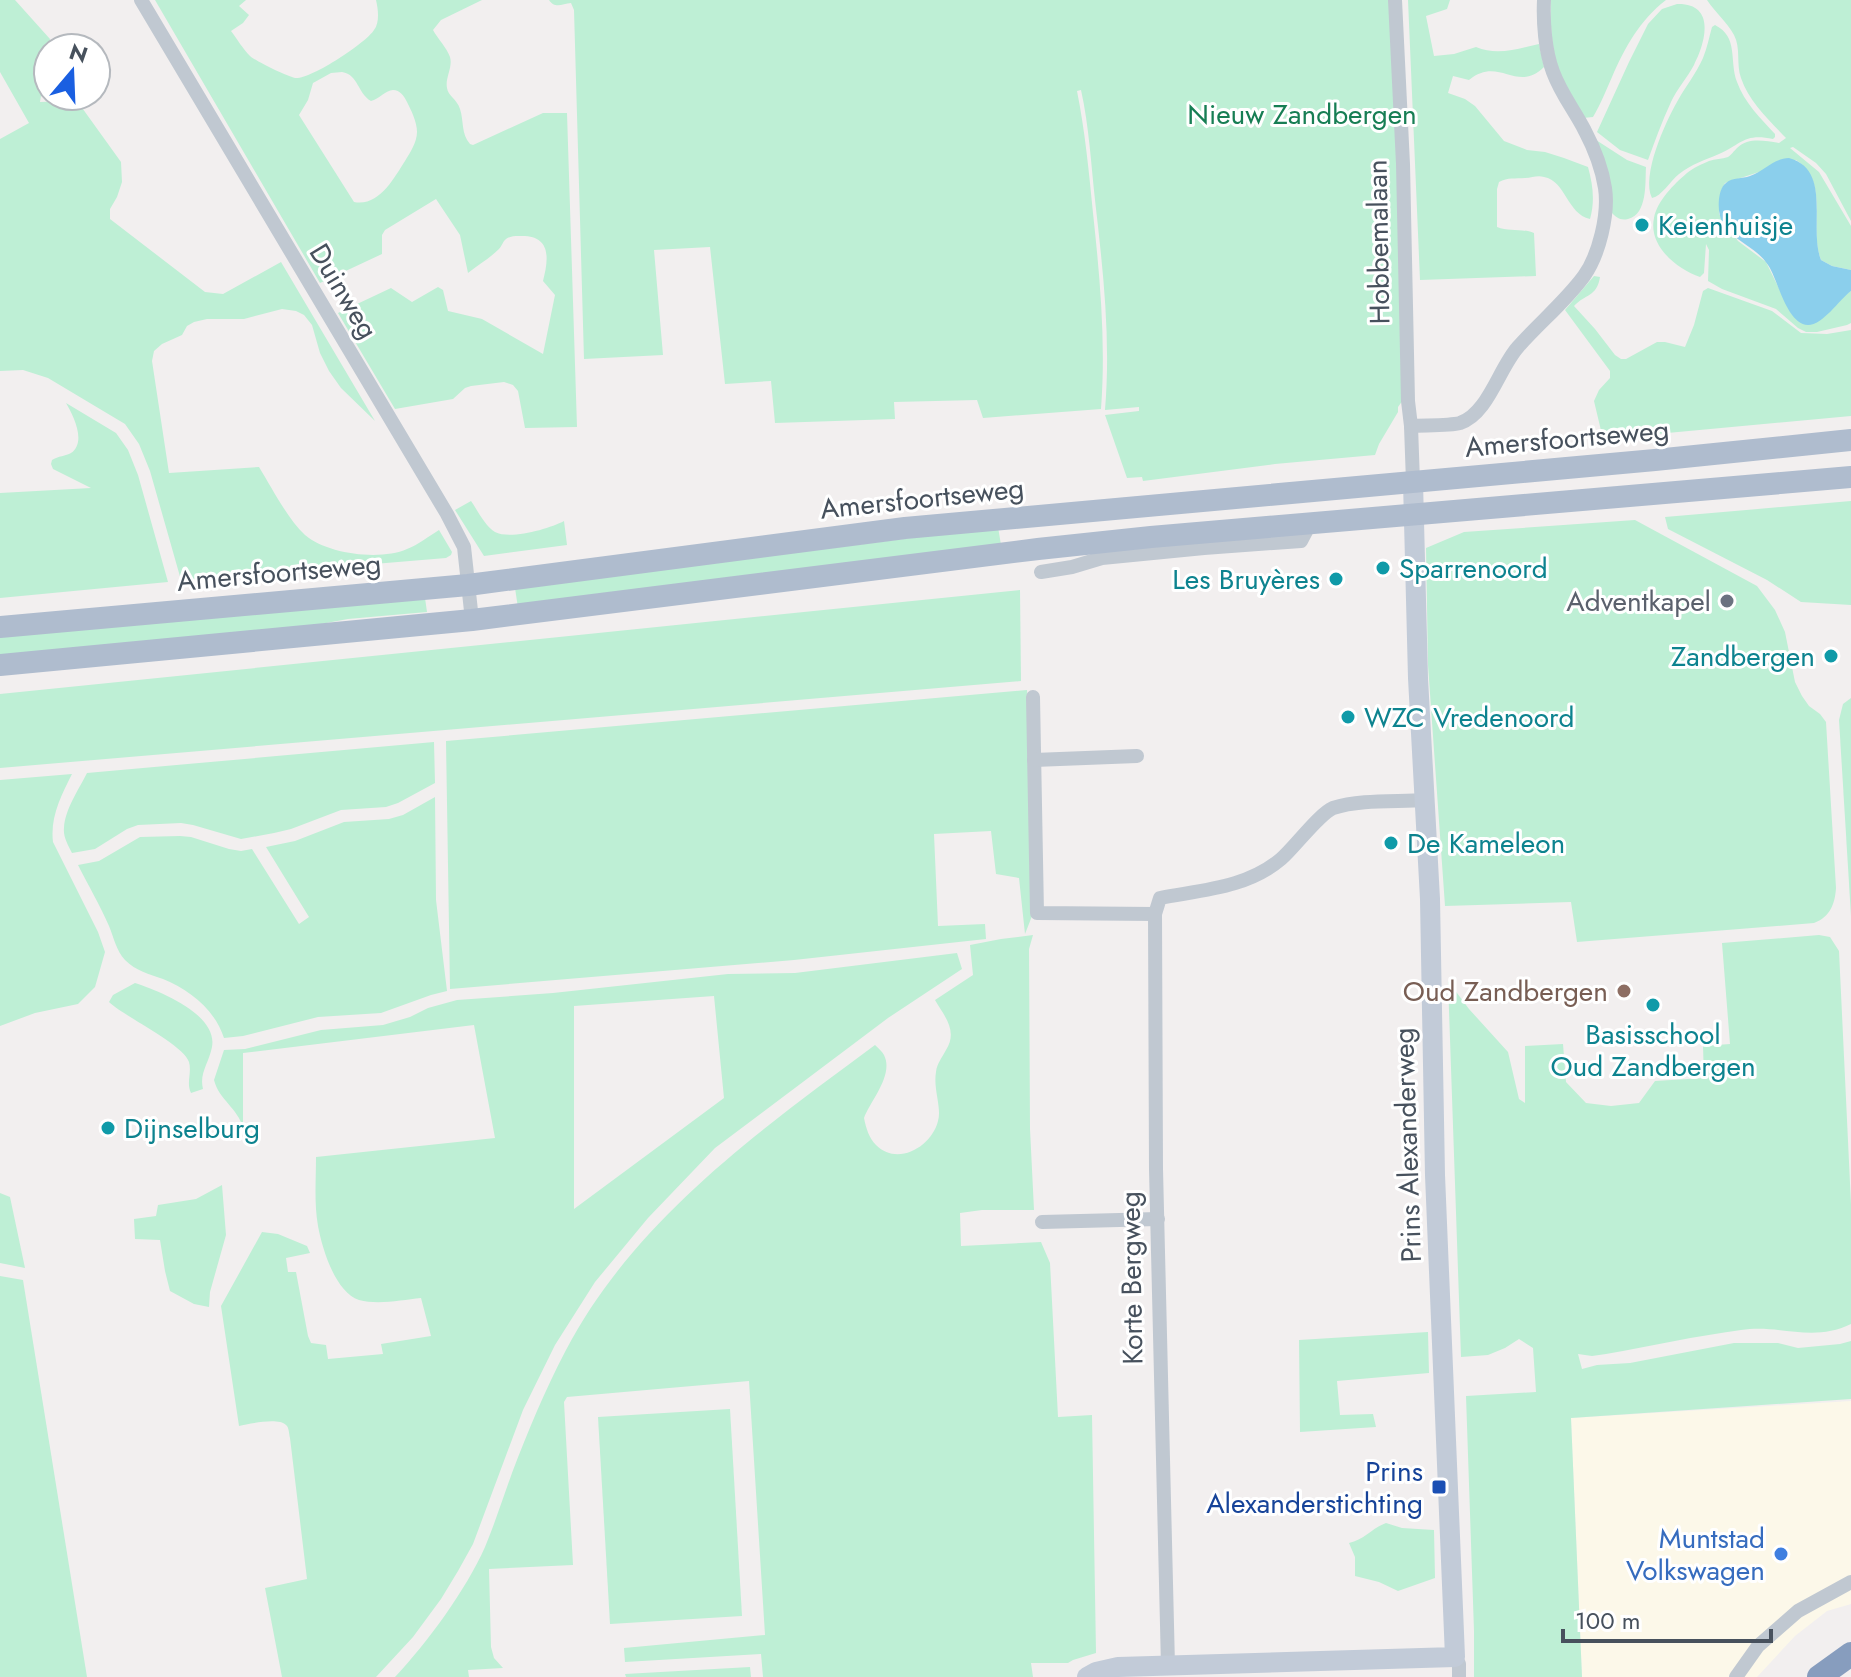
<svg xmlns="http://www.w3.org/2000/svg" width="1851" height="1677" font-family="Jost,sans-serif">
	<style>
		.commercial { fill: #fcf8e9 }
		.green { fill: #beefd5; fill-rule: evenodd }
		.water { fill: #8bcfec }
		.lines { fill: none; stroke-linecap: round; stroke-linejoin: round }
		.street { stroke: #c0c8d1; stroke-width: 14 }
		.secondary { stroke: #c2cbd8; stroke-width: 20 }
		.primary { stroke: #afbcce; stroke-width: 22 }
		.highway { stroke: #879dbe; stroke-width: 24 }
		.culture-dot { fill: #0f9aa8; stroke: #fff; stroke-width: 3 }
		.worship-dot { fill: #6b7280; stroke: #fff; stroke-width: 3 }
		.education-dot { fill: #8d6e63; stroke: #fff; stroke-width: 3 }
		.transit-dot { fill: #1a4fb4; stroke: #fff; stroke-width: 3 }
		.shop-dot { fill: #3f7fe0; stroke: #fff; stroke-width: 3 }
		.labels { text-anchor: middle; stroke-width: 6; stroke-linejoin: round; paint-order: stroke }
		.park-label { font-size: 28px; fill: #177e54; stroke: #fff }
		.culture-label { font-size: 28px; fill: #0d838f; stroke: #fff; text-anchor: start }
		.street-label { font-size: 28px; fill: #47515d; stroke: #fff }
		.worship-label { font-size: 28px; fill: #5b616d; stroke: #fff; text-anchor: end }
		.education-label { font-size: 28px; fill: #785e54; stroke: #fff; text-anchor: end }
		.transit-label { font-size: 28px; fill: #164399; stroke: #fff; text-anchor: end }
		.shop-label { font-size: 28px; fill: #366cbe; stroke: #fff; text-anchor: end }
	</style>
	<rect width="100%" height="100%" fill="#f2efef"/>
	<polygon class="commercial" points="1851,1401 1851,1604 1827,1611 1795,1636 1757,1677 1582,1677 1571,1418"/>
	<g class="green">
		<path d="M0 0H15L50 39 40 102 68 101 80 105 121 162 122 182 117 197 110 209V219L205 292 223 294 281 262 375 421 341 388 329 371 320 353 312 325 304 315 296 311 282 309 244 319H207L194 322 187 326 182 335 162 344 154 351 152 361 169 473 259 467C272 488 287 518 305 535 327 554 380 561 407 549 418 545 429 536 439 530L452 552 451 555 446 558 181 580 150 471 139 444 125 424 48 378 23 370 0 371V139L29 123 0 72Z"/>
		<path d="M155 0H246L239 6 249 15 243 23 231 31C237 39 243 49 250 56 257 62 286 76 295 78 310 80 366 43 374 30 380 22 378 9 376 0H482L441 20 433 30C438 39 447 48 450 57 453 67 445 78 447 88 448 96 457 99 460 109 464 121 461 134 470 144L473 145 543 113H567L577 427 525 428 518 391 513 385 504 382 471 386 465 388 453 399 395 409 338 313 391 288 412 302 438 287 443 290 448 311 482 319 543 354 555 295 543 281C548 261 552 238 525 236 519 236 511 235 506 239 503 241 502 246 499 249 490 258 478 265 468 273L460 235 436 199 385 230 382 235V254L320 283ZM342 72C359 75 357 93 371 101 379 99 386 90 393 90 400 90 404 96 407 102 411 110 417 122 417 132 417 142 410 153 405 161 394 178 379 207 354 202L299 115 308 100 313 83 331 73Z"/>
		<path d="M549 0H1391L1398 155 1403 400 1398 407V412L1379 444 1375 455 1275 464 1143 481 1142 477 1127 478 1105 415 1139 411V407L1105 410C1111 339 1103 270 1095 200 1091 164 1089 126 1081 90L1077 91C1085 131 1089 172 1093 213 1100 278 1106 343 1101 409L983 418 977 400 894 402 895 419 775 423 771 381 725 384 710 247 654 250 663 355 584 359 574 10 571 3C562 4 555 9 549 0Z"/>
		<path d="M1408 0H1450L1447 9 1426 16 1434 56 1454 54 1476 47C1497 56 1517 49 1539 44L1544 67C1517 94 1499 55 1469 80L1453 76 1448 93 1465 99 1475 106 1504 141 1527 150 1545 152 1564 158 1588 167C1593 185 1595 201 1590 219 1567 214 1566 181 1544 177 1537 175 1532 178 1525 178 1515 179 1508 177 1499 182L1497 189V227C1509 232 1521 228 1534 233L1536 276 1420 280Z"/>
		<path d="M1551 0H1666C1640 20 1625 47 1612 77 1606 90 1601 104 1593 117L1583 118C1557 76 1549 50 1551 0Z"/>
		<path d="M1707 0H1851V221L1826 174 1816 163 1793 147 1790 148 1819 172 1851 226V270L1832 266 1821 260C1808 227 1831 183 1796 160L1725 183 1721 191 1719 214 1738 241 1766 262 1791 313 1801 322 1851 291V323L1847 325 1817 332H1806L1798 328 1776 309 1722 289 1708 281 1709 250 1706 244 1704 273 1700 277C1677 269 1648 246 1654 218 1657 201 1674 184 1687 173 1693 168 1702 164 1709 161 1715 159 1722 159 1728 157 1732 154 1733 152 1737 148 1749 137 1764 141 1779 143L1786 138C1769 120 1749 102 1741 78 1736 64 1741 48 1734 35 1727 22 1715 12 1707 0Z"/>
		<path d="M1677 4C1716 3 1706 42 1694 65 1687 78 1677 89 1671 102 1662 121 1655 141 1648 160L1620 150 1597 132 1629 62 1648 24 1662 9Z"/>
		<path d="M1715 25C1739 37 1729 61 1737 82 1744 102 1761 119 1775 134V137L1773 139C1744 133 1742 144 1719 154 1705 160 1692 164 1679 174 1670 181 1662 196 1652 198 1641 176 1665 123 1677 102 1685 87 1696 74 1703 58 1707 48 1709 38 1712 27Z"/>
		<path d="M1596 140 1627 160 1646 167C1645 182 1648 214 1628 219 1620 221 1616 217 1611 212Z"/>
		<path d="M1594 276 1600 277C1597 297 1585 294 1574 306L1595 329 1615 355 1621 359H1626L1657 342H1665L1685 347 1694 325 1703 291 1708 288 1772 311 1801 333 1827 334 1851 330V416L1603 439 1594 401 1599 390 1610 378V371L1565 310Z"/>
		<path d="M66 403 116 433 128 450 138 475 168 582 0 598V493L91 488 53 469 51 464 52 460C58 456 66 456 71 453 87 442 73 415 66 403Z"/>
		<path d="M471 501C478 511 485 526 495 532 510 540 549 529 564 521L567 545 484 556 455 510Z"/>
		<polygon points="1851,501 1851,605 1801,602 1767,580 1668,529 1665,517"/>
		<path d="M1635 520 1757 586 1775 610 1785 632 1795 682 1802 696 1809 706 1820 714 1826 722 1836 888C1835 904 1830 917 1814 923L1577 942 1571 902 1445 906 1428 665 1426 548 1464 532Z"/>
		<polygon points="998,527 1001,545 518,608 515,588"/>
		<polygon points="1020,590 1021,681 0,768 0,694"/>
		<polygon points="425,598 427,612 348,619 283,631 0,657 0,635"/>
		<polygon points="1027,690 1038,907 1032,916 1025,934 1019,878 996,874 991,831 934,834 938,926 985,924 986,939 794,960 450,989 446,741"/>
		<polygon points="1851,698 1851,916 1839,720 1843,704"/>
		<path d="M434 742 435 783 398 803 386 807 341 810 291 829 274 833 241 839 193 825 181 823 138 825 127 829 95 849 72 853C68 845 63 837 64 828 65 809 79 789 87 773Z"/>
		<path d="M72 774C61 796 50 817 53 842L98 932 105 952 95 987 78 1004 35 1013 0 1026V780Z"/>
		<path d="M435 797 436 900 447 991 431 995 381 1013 318 1017 243 1036 224 1038C215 1010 190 990 163 979 149 974 136 971 125 960 116 950 114 938 109 926 100 905 88 885 78 865L99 861 140 837 180 836 191 837 229 849 241 851 252 849 299 924 309 917 266 847 295 841 344 822 389 819 403 815Z"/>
		<path d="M1033 935 1029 949 1030 1129 1034 1210H982L960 1213 961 1246 1041 1242 1050 1263 1058 1417 1092 1415 1096 1653 1073 1660 1068 1663H1031L1033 1677H763L761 1654 625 1662 624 1648 765 1635 749 1381 567 1397 564 1402 573 1565 489 1569 491 1647 494 1658 503 1668 468 1670 469 1677H395C427 1643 466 1590 485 1547 495 1523 503 1498 512 1473 528 1431 545 1390 566 1350 635 1219 759 1131 875 1045 878 1048 882 1051 884 1055 894 1075 871 1100 864 1118 866 1128 869 1138 876 1145 898 1167 932 1146 938 1121 942 1108 933 1089 936 1072 937 1063 942 1058 946 1050 958 1031 945 1017 935 1000L973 975 970 945 1001 939Z"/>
		<path d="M1819 935 1830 937 1839 951 1851 1204V1324C1812 1343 1781 1324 1741 1330 1696 1336 1651 1346 1606 1354L1592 1356 1578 1354 1582 1369 1597 1365 1630 1363 1734 1343H1778L1798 1348 1840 1344 1851 1341V1399L1571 1418 1582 1677H1474V1631L1466 1396 1536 1392 1533 1348 1519 1339 1505 1348 1488 1355 1461 1357 1448 981 1469 1009 1508 1052 1519 1099 1525 1103V1046L1563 1044 1566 1082 1586 1103 1611 1106 1639 1103 1655 1081 1704 1078 1703 1046 1730 1044 1722 943Z"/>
		<path d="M957 953 962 969 888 1018 715 1148 648 1218 595 1282 555 1345 523 1410 473 1544 458 1571 441 1599 413 1637 376 1677H282L265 1588 307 1579 290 1438C289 1434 289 1427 286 1425 278 1417 249 1424 239 1426L221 1306 262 1232 278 1234 307 1246 310 1253 286 1258 288 1272H296L308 1336 311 1343 326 1345 328 1359 383 1354 381 1344 431 1336 421 1298C402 1300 378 1305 359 1300 335 1292 322 1248 318 1226 314 1204 316 1179 316 1157L495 1138 474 1025 243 1053V1128C238 1108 219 1100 214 1080L224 1050 245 1049 321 1030 383 1025 410 1017 428 1008 457 1000 553 993 728 974 795 973ZM714 996 724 1098 574 1209V1006Z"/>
		<path d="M135 983C159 991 218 1014 212 1047 209 1063 199 1073 203 1089L191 1093C186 1083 192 1073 189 1062 183 1044 125 1017 109 1002L113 995Z"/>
		<polygon points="222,1185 226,1235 210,1292 209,1307 194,1304 170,1291 165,1271 160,1240 135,1239 134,1219 156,1216 158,1205 196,1199"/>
		<polygon points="0,1193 10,1197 25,1268 0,1263"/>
		<polygon points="0,1276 23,1280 87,1677 0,1677"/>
		<polygon points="1428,1332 1429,1373 1337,1381 1340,1415 1373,1414 1376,1427 1300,1432 1299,1340"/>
		<polygon points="730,1409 742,1616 610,1624 598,1417"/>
		<path d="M1386 1523 1402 1528 1434 1530 1435 1578 1398 1591 1379 1582 1355 1576V1557L1349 1543C1364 1540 1372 1528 1386 1523Z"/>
		<polygon points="750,1667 751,1677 626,1677 625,1674"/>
	</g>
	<path class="water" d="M1789 158C1833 170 1808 228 1821 260L1832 266 1851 270V291C1839 300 1823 325 1808 325 1786 324 1778 279 1768 265 1751 239 1715 239 1719 199 1720 193 1721 187 1726 183 1733 177 1742 179 1750 176 1765 171 1772 159 1789 158Z"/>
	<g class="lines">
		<g class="street">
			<polyline points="141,0 447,514 464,547 472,620"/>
			<polyline points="1395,0 1403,164 1408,401 1411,426 1413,482"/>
			<path d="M1411 426C1423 425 1449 426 1460 423 1488 414 1499 368 1518 347 1539 323 1565 302 1584 276 1599 255 1609 214 1605 188 1602 169 1594 148 1585 131 1575 111 1561 94 1553 72 1545 51 1543 22 1544 0"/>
			<polyline points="1041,572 1072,567 1102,558 1204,548 1301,541 1311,522"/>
			<polyline points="1033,697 1037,913 1155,914"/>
			<polyline points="1034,760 1137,756"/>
			<polyline points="1042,1222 1158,1219"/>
			<polyline points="1455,1657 1459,1664 1459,1677"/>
			<path d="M1168 1666 1156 1169 1155 914 1160 898C1201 890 1247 888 1281 859 1294 848 1319 814 1333 808 1361 799 1396 802 1425 800"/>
			<polyline points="1736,1677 1758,1646 1798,1611 1851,1582"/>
		</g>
		<polyline class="secondary" points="1087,1677 1096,1672 1118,1667 1455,1657 1435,1175 1430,899 1418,678 1413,482"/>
		<g class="primary">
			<polyline points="0,627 468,585 905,528 1655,460 1851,440"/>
			<polyline points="0,665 472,620 1038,549 1151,537 1851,477"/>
		</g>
		<polyline class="highway" points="1819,1677 1851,1654"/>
	</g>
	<g class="culture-dot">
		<circle cx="1642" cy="225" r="8"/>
		<circle cx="1383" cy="568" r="8"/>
		<circle cx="1336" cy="579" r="8"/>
		<circle cx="1831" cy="656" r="8"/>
		<circle cx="1348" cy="717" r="8"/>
		<circle cx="1391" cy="843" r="8"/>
		<circle cx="1653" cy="1005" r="8"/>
		<circle cx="108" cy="1128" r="8"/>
	</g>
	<circle class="worship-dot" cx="1727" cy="601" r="8"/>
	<circle class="education-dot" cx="1624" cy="991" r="8"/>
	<rect class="transit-dot" x="1431" y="1479" width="16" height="16" rx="4"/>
	<circle class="shop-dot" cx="1781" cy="1554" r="8"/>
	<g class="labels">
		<g class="park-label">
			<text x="1302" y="124">Nieuw Zandbergen</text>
		</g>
		<g class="culture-label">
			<text x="1658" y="235">Keienhuisje</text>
			<text x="1399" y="578">Sparrenoord</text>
			<text x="1320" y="589" text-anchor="end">Les Bruyères</text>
			<text x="1815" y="666" text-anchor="end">Zandbergen</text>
			<text x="1364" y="727">WZC Vredenoord</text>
			<text x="1407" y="853">De Kameleon</text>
			<text x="1653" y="1044" text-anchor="middle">Basisschool<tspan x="1653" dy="32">Oud Zandbergen</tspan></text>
			<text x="124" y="1138">Dijnselburg</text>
		</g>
		<g class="street-label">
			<text transform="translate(1378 242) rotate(-91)" y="10">Hobbemalaan</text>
			<text transform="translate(344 291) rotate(59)" y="10">Duinweg</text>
			<text transform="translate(1567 438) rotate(-5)" y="10">Amersfoortseweg</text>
			<text transform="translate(922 498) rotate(-6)" y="10">Amersfoortseweg</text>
			<text transform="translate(279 572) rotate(-5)" y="10">Amersfoortseweg</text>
			<text transform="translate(1407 1145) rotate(-92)" y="10">Prins Alexanderweg</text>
			<text transform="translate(1131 1278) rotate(-91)" y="10">Korte Bergweg</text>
		</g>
		<g class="worship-label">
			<text x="1711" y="611">Adventkapel</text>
		</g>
		<g class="education-label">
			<text x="1608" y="1001">Oud Zandbergen</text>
		</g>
		<g class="transit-label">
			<text x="1423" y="1481">Prins<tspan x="1423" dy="32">Alexanderstichting</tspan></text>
		</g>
		<g class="shop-label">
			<text x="1765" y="1548">Muntstad<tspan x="1765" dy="32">Volkswagen</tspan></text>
		</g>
	</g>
	<g transform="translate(72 72) rotate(19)"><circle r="38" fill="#ffffff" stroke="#b5b9be" stroke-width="2"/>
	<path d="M0-6L14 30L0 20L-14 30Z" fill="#1a5fe1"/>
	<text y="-12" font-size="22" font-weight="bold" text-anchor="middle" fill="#47515d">N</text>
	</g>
	<path d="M1563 1629v12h208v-12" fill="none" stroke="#47515d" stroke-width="4"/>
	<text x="1575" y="1629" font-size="24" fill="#47515d" stroke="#ffffff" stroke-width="6" paint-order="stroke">100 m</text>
</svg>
